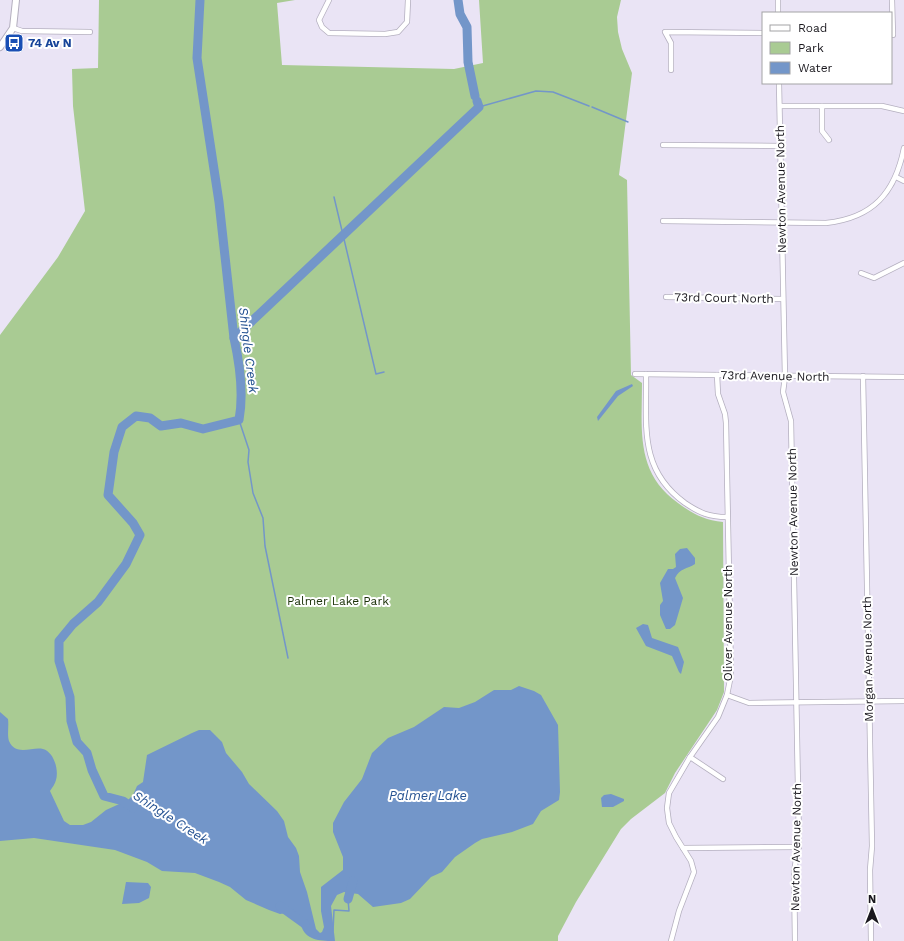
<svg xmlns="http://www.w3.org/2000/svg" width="904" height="941" font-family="'Work Sans',sans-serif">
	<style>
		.green { fill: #a9cb93 }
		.water { fill: #7396c9 }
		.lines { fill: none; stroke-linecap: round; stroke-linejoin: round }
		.stream { stroke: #7396c9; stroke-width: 1.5 }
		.river { stroke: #7396c9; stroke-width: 9 }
		.street-casing { stroke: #b4afbf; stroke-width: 6 }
		.secondary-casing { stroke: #b4afbf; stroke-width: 8 }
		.street { stroke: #fff; stroke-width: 4.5 }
		.secondary { stroke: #fff; stroke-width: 6 }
		.labels { text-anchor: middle; stroke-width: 4; stroke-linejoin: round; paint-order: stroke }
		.transit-label { font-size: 12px; font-weight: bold; fill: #164399; stroke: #fff; text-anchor: start }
		.street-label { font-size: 12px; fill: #1a181e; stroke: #fff }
		.park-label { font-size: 12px; fill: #1c3209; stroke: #fff }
		.water-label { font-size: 13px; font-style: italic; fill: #255292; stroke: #fff }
	</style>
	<rect width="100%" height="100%" fill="#eae4f5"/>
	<path class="green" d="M99 0H295L277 3 282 65 454 69 483 63 479 0H621L617 17 618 32 622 49 632 73 619 175 627 180 631 375 642 383C642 429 635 473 678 503 693 514 704 520 723 522L724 692 717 710 675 773 665 793 631 819 621 829 576 902 558 936V941H0V335L58 257 85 211 73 106 72 69 98 68Z"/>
	<g class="water">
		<polygon points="632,384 633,386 618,396 598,421 597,417 616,391"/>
		<path d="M687 548 695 558V564C687 569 680 568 675 578L683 598 675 625 670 629H666L660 615V605L663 601 660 583 668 569H673L676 567 675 554 680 549Z"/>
		<polygon points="643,624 648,625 652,638 678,647 684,662 681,674 679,672 672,656 646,646 636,628"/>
		<path d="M519 686 534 691 541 695 558 725 560 792 559 800 541 811 533 824 512 832 482 839 475 843 455 857 442 872 431 877 410 899 401 903 373 907 358 894 344 892 337 895 331 906 335 941C323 941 307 941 302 928 299 921 298 917 292 912L280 914 269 910 246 900 230 887 219 882 195 873 162 871 147 862 115 850 34 838 0 841V712L8 719C9 726 7 735 9 741 16 757 33 746 43 749 54 752 59 770 56 780 55 784 52 788 50 791L64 821 70 825H83L91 822 106 810 128 800 133 795 137 786 143 782 147 755 192 733 199 730H210L222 742 226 753 242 772 249 784 277 811 284 821 288 837 296 848 299 856 300 872 307 892 316 929 320 933 322 932 324 927 321 911V887L343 870V857L333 832V823L344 802 362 779 372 753 388 738 414 727 444 707 459 708 475 702 494 690H511Z"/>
		<polygon points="611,794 624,799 624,801 613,807 602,807 601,798 604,795"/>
		<polygon points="126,882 148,883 151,887 149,898 139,903 122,904"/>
	</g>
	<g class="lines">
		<g class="stream">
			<polyline points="479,107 536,91 553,92 589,106"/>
			<polyline points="592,107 628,122"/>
			<polyline points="334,197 376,374 384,372"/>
			<polyline points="239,420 249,450 248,462 253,493 263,518 265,546 288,658"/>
			<polyline points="333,931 334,910 349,911 348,899"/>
		</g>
		<g class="river">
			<polyline points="458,0 460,14 467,27 468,62 475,96"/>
			<polyline points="234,338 479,107 477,101"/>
			<path d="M133 808 123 801 104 796 92 770 87 753 77 742 71 721 70 697 59 661V641L73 624 98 602 126 564 140 535 133 523 108 495 114 452 122 427 136 416 150 418 161 426 181 423 203 429 239 420C244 393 240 365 234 338L219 202 197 58 200 0"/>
			<polyline points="348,899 353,881"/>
			<polyline points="280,906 305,924"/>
		</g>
		<g class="street-casing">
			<g id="street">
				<polyline points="329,0 319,20 322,27 329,33 385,34 398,32 407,22 408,0"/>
				<polyline points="778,0 778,13"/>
				<polyline points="13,28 22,31 90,32"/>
				<polyline points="891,35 893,35 892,0"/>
				<polyline points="671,70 671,43 665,32 763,33"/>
				<polyline points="779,83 785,377 783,392 791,421 799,841 794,872 795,941"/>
				<polyline points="780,106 882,106 904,111"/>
				<polyline points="822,106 822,131 829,140"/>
				<polyline points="663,145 781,146"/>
				<polyline points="896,177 904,181"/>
				<path d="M663 221 826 223C873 218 895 193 904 148"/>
				<polyline points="861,273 874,278 904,263"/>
				<polyline points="666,297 783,299"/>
				<polyline points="635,374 904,377"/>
				<path d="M646 374C647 425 638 469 685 503 700 513 709 517 727 517"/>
				<polyline points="863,376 872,846 870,870 871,941"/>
				<polyline points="727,695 749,703 904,701"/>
				<polyline points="690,757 723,779"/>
				<polyline points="683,848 799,847"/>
				<polyline points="671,941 679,911 694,872 691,861 676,837 669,823 667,808 669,793 690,757 718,717 727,695 731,675 726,423 725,414 718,394 717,375"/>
			</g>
		</g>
		<g class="secondary-casing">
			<polyline id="secondary" points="0,47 13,28 16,0"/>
		</g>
		<use href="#street" class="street"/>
		<use href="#secondary" class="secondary"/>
	</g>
	<defs>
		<g id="bus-square" transform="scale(1)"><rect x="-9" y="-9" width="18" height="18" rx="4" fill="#1a4fb4" stroke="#fff"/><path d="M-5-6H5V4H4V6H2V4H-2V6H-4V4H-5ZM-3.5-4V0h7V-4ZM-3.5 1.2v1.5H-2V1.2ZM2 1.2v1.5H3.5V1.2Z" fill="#fff"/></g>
	</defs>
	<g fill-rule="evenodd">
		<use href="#bus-square" x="14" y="43"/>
	</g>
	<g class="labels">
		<g class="transit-label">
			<text x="28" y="47">74 Av N</text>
		</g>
		<g class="street-label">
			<text transform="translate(781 189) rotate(-91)" y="4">Newton Avenue North</text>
			<text transform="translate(724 298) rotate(1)" y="4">73rd Court North</text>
			<text transform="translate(775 376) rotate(1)" y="4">73rd Avenue North</text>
			<text transform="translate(793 512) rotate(-91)" y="4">Newton Avenue North</text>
			<text transform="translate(728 623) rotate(-90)" y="4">Oliver Avenue North</text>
			<text transform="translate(868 659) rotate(-91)" y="4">Morgan Avenue North</text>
			<text transform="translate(796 847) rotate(-89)" y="4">Newton Avenue North</text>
		</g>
		<g class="park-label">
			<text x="338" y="605">Palmer Lake Park</text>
		</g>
		<g class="water-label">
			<text transform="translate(249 350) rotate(83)" y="5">Shingle Creek</text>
			<text x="428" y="800">Palmer Lake</text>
			<text transform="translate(171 817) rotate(33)" y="5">Shingle Creek</text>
		</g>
	</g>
	<rect x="762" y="12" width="130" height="72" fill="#ffffff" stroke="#a3a3a5"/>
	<rect x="770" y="25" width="20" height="6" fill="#ffffff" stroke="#a3a3a5"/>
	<text x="798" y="32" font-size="12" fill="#1a181e">Road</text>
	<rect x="770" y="42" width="20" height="12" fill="#a9cb93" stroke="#a3a3a5"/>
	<text x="798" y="52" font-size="12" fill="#1a181e">Park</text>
	<rect x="770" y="62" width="20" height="12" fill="#7396c9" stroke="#a3a3a5"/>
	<text x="798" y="72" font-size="12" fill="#1a181e">Water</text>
	<g transform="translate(872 909)" stroke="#ffffff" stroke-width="3" paint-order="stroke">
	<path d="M0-3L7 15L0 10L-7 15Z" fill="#1a181e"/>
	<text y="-6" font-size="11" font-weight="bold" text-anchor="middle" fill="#1a181e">N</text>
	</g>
</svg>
